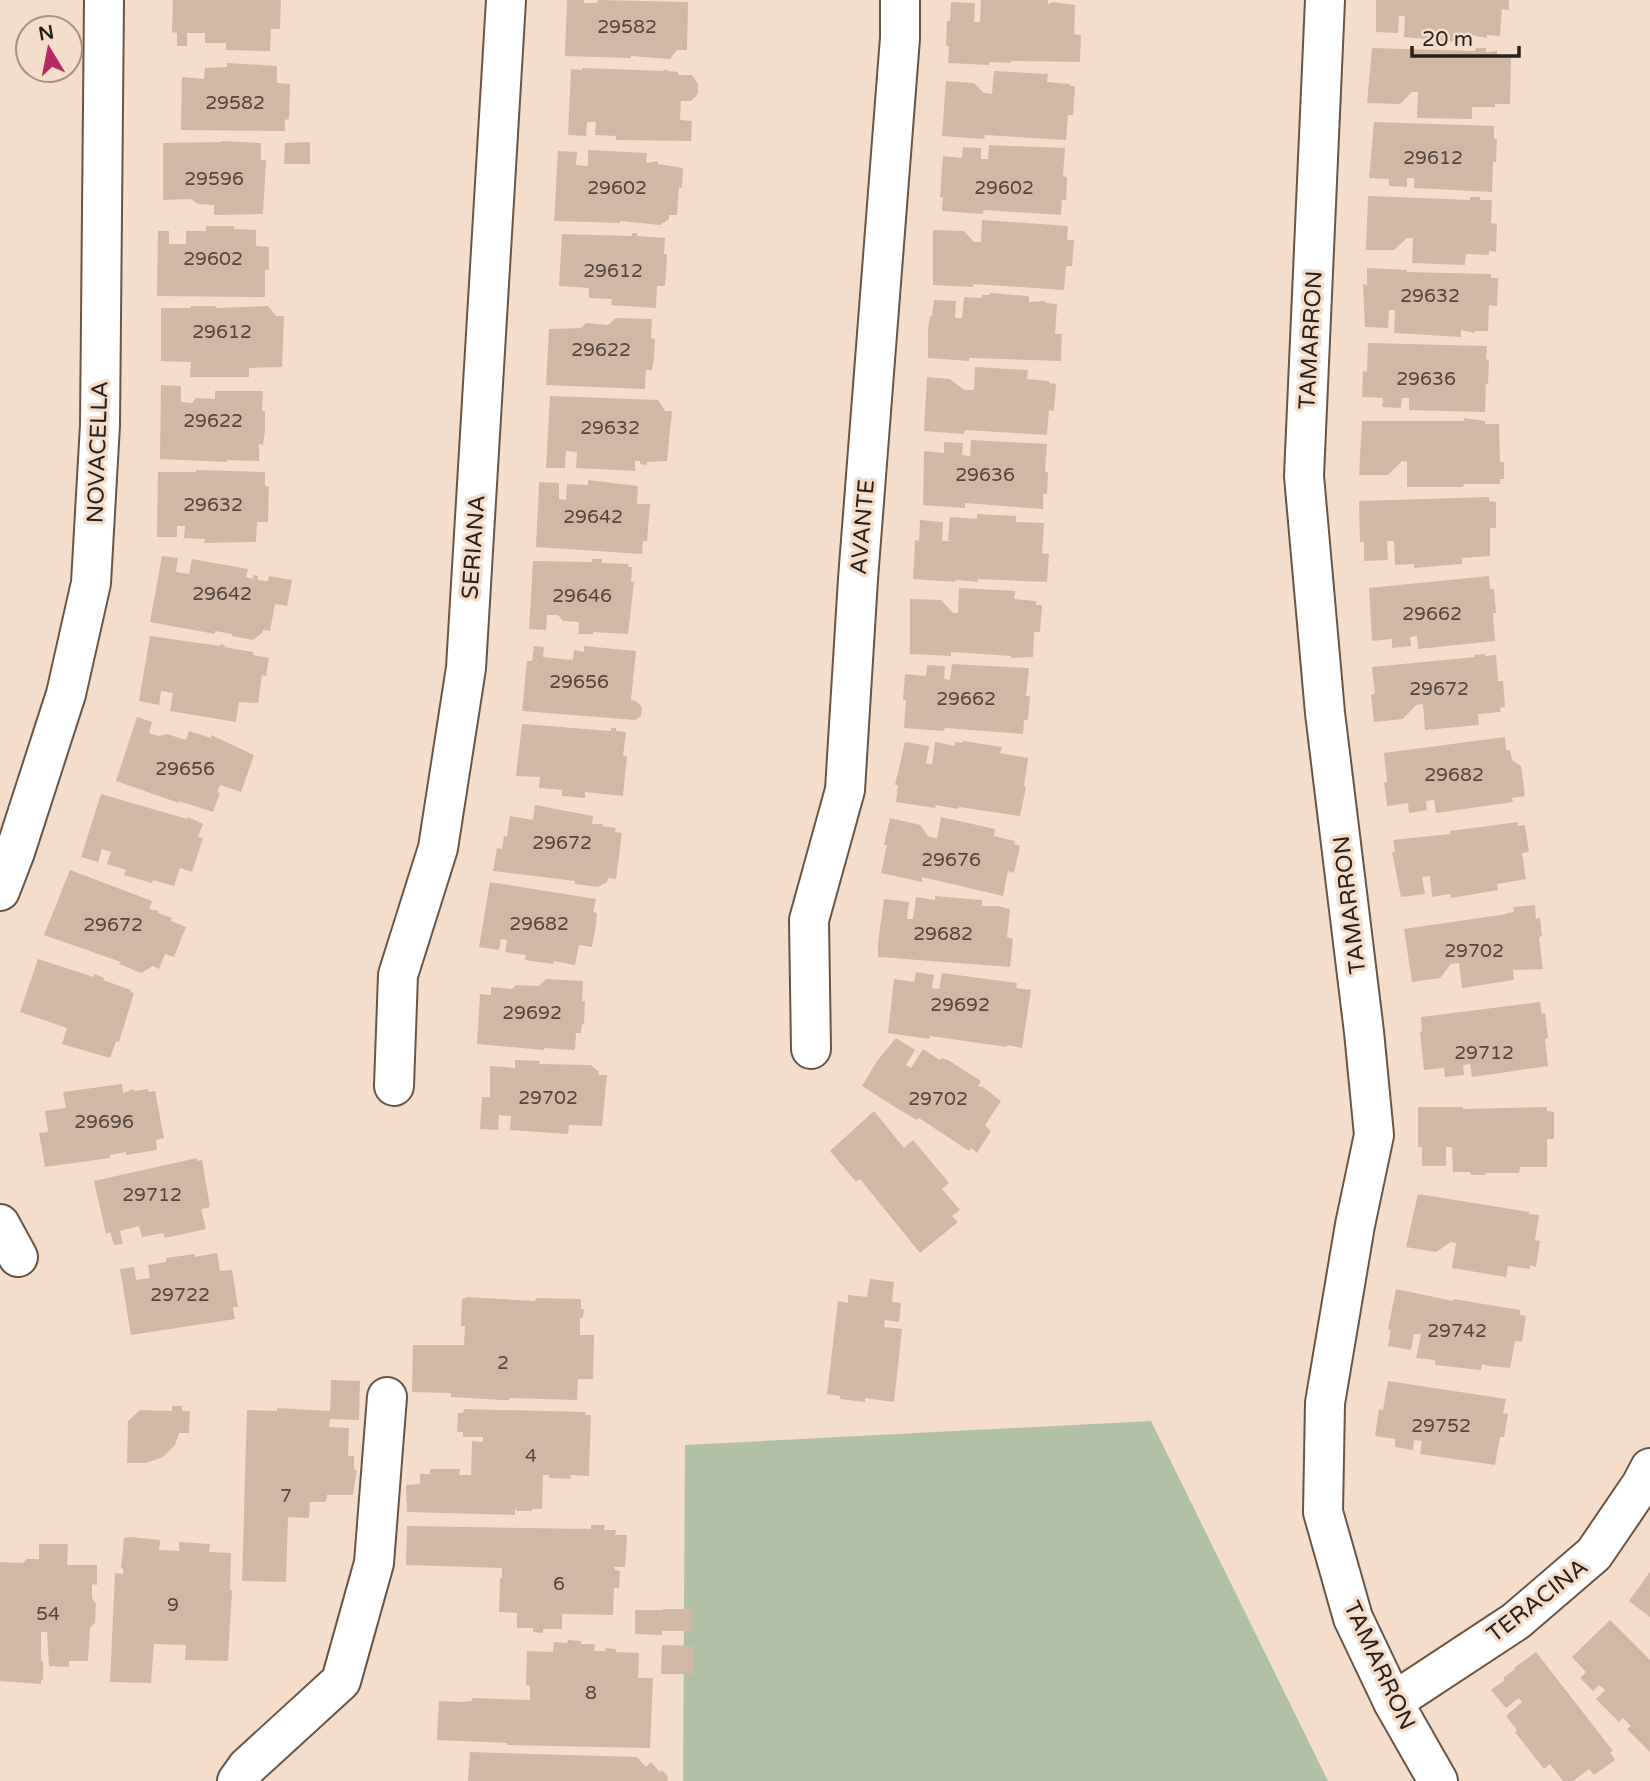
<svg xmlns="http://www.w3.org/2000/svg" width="1650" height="1781" font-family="'Varela Round',sans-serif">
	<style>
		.green { fill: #b2c1a6 }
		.building { fill: #d3b7a5 }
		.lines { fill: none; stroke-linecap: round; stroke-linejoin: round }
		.minor-casing { stroke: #695546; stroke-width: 42 }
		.minor { stroke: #fff; stroke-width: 38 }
		.labels { text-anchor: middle; stroke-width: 7; stroke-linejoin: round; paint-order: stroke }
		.number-label { font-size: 19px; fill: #54463d }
		.street-label { font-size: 23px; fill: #2a211a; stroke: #f5ddcb }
	</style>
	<rect width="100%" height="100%" fill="#f5ddcb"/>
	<polygon class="green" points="1151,1421 1328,1781 683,1781 685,1445"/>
	<g class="building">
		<polygon points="173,0 281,0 280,29 271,29 270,51 226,50 226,43 205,43 205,33 187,33 187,46 177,46 177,33 172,32"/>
		<polygon points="567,0 584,0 584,3 597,3 598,0 688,2 687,50 677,50 670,59 631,56 631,58 565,56"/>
		<polygon points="981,0 1048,0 1048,4 1053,2 1075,5 1074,34 1081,35 1080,62 1011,61 1011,63 989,62 989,65 948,63 949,46 946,46 947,21 950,21 951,2 975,3 974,22 980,22"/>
		<polygon points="1376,0 1509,0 1509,10 1502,9 1500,36 1487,35 1487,38 1471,35 1470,43 1404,37 1405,16 1399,16 1398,33 1376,32"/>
		<polygon points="1372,48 1475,51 1476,48 1486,48 1486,52 1497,51 1497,56 1511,57 1510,104 1495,104 1495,107 1472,107 1472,119 1417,118 1418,92 1412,92 1400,104 1367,103"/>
		<polygon points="227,63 277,66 277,83 290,84 289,119 285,120 285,131 181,130 182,77 204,79 205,68 227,67"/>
		<polygon points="583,68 662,71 667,69 667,71 678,72 678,75 692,75 698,84 698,94 691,101 681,101 680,120 692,121 691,141 616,140 616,136 595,135 596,122 587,122 586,136 568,135 571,69 582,70"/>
		<polygon points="994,71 1048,74 1047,82 1070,84 1070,86 1075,86 1073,115 1068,115 1066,140 985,135 984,139 942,136 946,81 974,83 984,93 992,94"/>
		<polygon points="1374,122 1494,126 1494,139 1497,139 1496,162 1493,162 1492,192 1414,188 1414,178 1407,178 1407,187 1389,186 1389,179 1369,178"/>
		<polygon points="221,141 261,143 261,160 266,160 263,214 214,215 214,205 198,204 191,199 163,200 163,143 222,142"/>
		<polygon points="310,142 310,164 284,164 285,143"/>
		<polygon points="989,145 1065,148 1063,176 1067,177 1066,200 1062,200 1061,215 984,210 983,214 942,211 943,197 940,197 943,156 962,158 963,147 981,148 981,159 988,159"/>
		<polygon points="588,150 647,153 646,163 658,161 658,164 683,168 682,188 679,187 677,215 669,215 669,219 660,225 620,221 620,223 554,221 558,151 577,152 576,165 588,166"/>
		<polygon points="1368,196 1470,200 1470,197 1480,197 1480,200 1492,200 1491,223 1497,224 1496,252 1489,251 1489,255 1466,254 1465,265 1412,263 1413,238 1407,238 1394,250 1366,250"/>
		<polygon points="982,220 1068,226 1067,240 1074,240 1072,266 1066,266 1064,290 973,284 973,287 933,285 933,230 964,231 974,242 981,242"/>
		<polygon points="206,226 234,226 234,229 256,230 256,246 269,247 269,270 265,270 265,297 157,296 158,231 169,231 169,244 186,244 186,231 206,231"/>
		<polygon points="632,233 637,233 637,236 665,238 664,254 667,254 665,286 657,286 656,308 611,305 612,299 589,298 589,288 559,286 562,234 632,236"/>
		<polygon points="1367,268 1407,270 1407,272 1491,274 1491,278 1498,278 1497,306 1489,305 1488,331 1475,331 1475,333 1461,330 1461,337 1394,333 1395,310 1389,310 1388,328 1365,327 1363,284 1367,285"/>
		<polygon points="990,293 1029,296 1029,302 1045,301 1045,303 1057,304 1055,334 1062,334 1061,361 969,358 969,361 928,358 928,329 930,316 932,316 934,300 956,301 955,318 962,318 964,297 982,298 982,295 990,295"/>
		<polygon points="191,306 216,306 216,308 268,306 276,316 284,316 282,367 249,368 249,377 190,377 191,362 161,361 161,308 191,308"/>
		<polygon points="616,318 652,319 651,338 655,339 654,359 652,370 646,370 645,389 546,385 549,329 581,328 586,323 608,325"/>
		<polygon points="1368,343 1487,346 1486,359 1489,360 1488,384 1486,384 1485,412 1409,410 1409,398 1402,398 1401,408 1382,407 1383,398 1362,397 1363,371 1367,372"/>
		<polygon points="975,367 1028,370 1027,379 1049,381 1049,383 1056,384 1054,411 1049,410 1047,435 965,430 964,434 924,431 927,377 950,379 964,390 974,390"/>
		<polygon points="161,385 181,386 181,402 192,403 196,398 215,399 215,391 263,391 262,411 265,411 265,430 263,445 259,444 259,461 227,460 227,462 160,459"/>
		<polygon points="550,396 658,400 665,411 672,411 667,461 647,462 647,465 640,464 640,461 635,461 635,471 576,468 577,452 566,451 565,468 546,468"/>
		<polygon points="1464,418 1485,421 1485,424 1499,424 1500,462 1504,462 1504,479 1500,479 1500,484 1464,484 1463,487 1407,487 1407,462 1402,461 1388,475 1359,475 1362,421 1464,421"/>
		<polygon points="971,440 1047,444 1045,472 1048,472 1047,494 1043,494 1043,509 965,503 965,508 923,505 924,451 944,453 944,442 963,443 962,455 970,456"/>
		<polygon points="196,470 265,472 265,486 269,487 268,522 257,522 256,542 204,543 205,539 184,538 185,526 177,526 177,537 157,537 158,472 196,472"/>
		<polygon points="588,480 638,486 637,504 650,504 647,541 643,541 642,554 536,547 539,482 559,483 559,499 566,500 567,484 588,485"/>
		<polygon points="1489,497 1489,501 1496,502 1496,528 1490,528 1490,556 1462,558 1462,564 1414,568 1414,564 1395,565 1394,541 1387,541 1388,560 1364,561 1364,542 1360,542 1359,501"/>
		<polygon points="977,514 1016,516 1016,522 1044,523 1042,553 1049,554 1047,582 978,579 978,582 956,580 955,582 913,579 915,540 919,541 920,520 943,522 942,541 952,541 948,540 950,517 977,519"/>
		<polygon points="162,556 178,558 176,572 189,574 192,559 248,569 246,577 253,579 253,575 258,576 258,580 268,581 269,576 292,580 287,606 275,604 270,631 263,630 262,633 253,640 232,636 232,634 215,631 215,634 150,622"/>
		<polygon points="592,559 602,559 602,563 629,564 628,567 632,567 631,582 634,582 628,634 593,632 593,634 578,634 579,622 563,621 558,615 547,615 546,630 529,629 533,561 592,562"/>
		<polygon points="1489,576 1490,589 1494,589 1496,613 1493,613 1495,641 1418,649 1417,636 1410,637 1411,646 1392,648 1392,639 1372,641 1369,588"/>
		<polygon points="959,588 1015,591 1014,599 1036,601 1036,605 1042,605 1040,632 1034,632 1033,657 1011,658 1011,656 951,652 951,656 910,654 910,599 941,600 953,613 958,613"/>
		<polygon points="150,636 220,646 220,644 225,645 224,647 253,652 253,655 269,658 266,676 262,675 258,703 239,702 236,722 170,711 173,693 161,691 159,705 139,701"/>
		<polygon points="534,646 544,647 543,657 573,660 574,650 584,652 584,646 636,651 631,700 636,701 642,707 641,716 635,720 522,711 527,661 532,661"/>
		<polygon points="1485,654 1485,656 1496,655 1498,681 1503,681 1505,707 1500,708 1501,712 1478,714 1479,725 1425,730 1423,704 1416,705 1403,719 1374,722 1371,695 1375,694 1372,667 1475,657 1474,655"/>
		<polygon points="952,664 1029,668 1026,696 1030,696 1028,720 1024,720 1023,734 945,728 944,731 904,728 906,700 903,700 905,674 926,676 927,665 945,666 944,679 950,680"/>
		<polygon points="137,717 152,722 149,733 159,736 167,734 186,740 189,731 211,738 211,735 254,755 241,792 220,785 217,792 220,793 213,812 179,801 179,803 116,781"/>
		<polygon points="522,724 611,731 611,728 616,728 616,731 626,732 623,756 627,756 623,796 585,792 585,798 562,796 562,790 539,788 540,777 516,776"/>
		<polygon points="1505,737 1506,750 1510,750 1512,760 1521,766 1525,796 1512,798 1513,802 1436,813 1434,800 1426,801 1427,810 1409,813 1408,803 1387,806 1384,782 1387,782 1384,753"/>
		<polygon points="963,741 1002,747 1000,753 1028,758 1024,786 1026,787 1020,816 959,807 958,809 936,805 935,808 896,802 898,785 895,785 905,742 929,746 926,763 932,765 935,742 955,746 955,742 963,743"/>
		<polygon points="101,794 187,819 188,817 203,824 198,837 203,838 192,872 180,868 174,886 153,880 152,883 124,875 126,870 107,864 111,852 102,849 98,862 81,857"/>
		<polygon points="535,805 593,816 592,824 603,824 602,826 616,828 615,832 622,833 616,879 608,878 607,882 598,887 575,884 575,881 493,871 497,848 502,849 504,836 507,837 510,816 533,820"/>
		<polygon points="941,817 995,829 994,836 1015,841 1014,844 1020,846 1014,873 1008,871 1003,896 922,877 922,882 881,873 887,845 884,845 890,818 920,825 928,836 937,839"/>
		<polygon points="1518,822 1518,826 1525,825 1529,852 1522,853 1526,879 1497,884 1498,890 1451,898 1450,894 1432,897 1430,876 1422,877 1425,894 1401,897 1392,852 1395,852 1393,840 1450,834 1450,831"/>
		<polygon points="70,870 152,901 149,909 159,911 158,913 172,918 171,921 186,927 174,957 165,954 159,969 153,966 141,973 119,964 121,962 44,935"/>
		<polygon points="490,882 596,899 593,912 597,913 596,924 592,947 579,945 575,965 554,961 553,964 525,960 526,955 505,952 507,940 501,939 499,950 479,947"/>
		<polygon points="935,896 982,900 982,906 998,906 1010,909 1007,937 1013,939 1010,967 878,957 878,943 884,899 909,902 907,919 913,919 916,897 935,900"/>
		<polygon points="1535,905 1536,919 1540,918 1542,936 1539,937 1543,969 1513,970 1514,980 1462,988 1459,963 1451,964 1440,978 1412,982 1404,929 1507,914 1507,913 1514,912 1513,907"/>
		<polygon points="38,959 94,977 94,974 104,978 103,980 131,990 130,992 134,993 119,1042 116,1041 110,1058 62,1044 67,1028 20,1012"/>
		<polygon points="916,972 934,975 932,988 939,989 942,973 1017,983 1016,988 1031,990 1022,1048 1007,1045 1007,1047 930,1036 929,1039 888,1033 894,979 914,982"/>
		<polygon points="546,979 583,981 582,1001 585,1001 584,1024 582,1024 581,1033 576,1033 575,1050 544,1048 544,1050 477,1044 480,994 491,995 491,987 512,989 516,985 539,986"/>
		<polygon points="1540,1002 1542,1014 1545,1013 1548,1038 1545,1039 1548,1066 1472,1077 1470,1064 1463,1065 1464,1075 1445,1077 1444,1068 1424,1070 1420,1032 1422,1032 1421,1017"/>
		<polygon points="896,1038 915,1050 906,1065 911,1068 923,1049 940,1060 941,1058 948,1060 981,1081 978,1086 983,1087 1001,1101 985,1125 991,1131 977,1153 971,1148 969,1151 919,1118 917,1120 898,1109 862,1086 877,1061"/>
		<polygon points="515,1060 540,1061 539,1064 591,1065 599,1072 598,1075 607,1075 602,1126 569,1125 568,1134 510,1130 511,1116 499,1115 498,1130 480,1129 482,1097 490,1097 490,1066 515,1068"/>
		<polygon points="122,1084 123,1093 134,1089 134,1091 148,1089 149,1092 155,1091 164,1138 156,1140 157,1150 126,1155 126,1152 110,1155 110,1158 45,1167 39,1133 48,1132 45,1111 66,1108 63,1092"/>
		<polygon points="1418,1107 1463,1107 1463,1109 1547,1107 1547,1111 1554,1112 1554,1139 1547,1139 1547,1167 1520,1167 1519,1173 1485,1173 1486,1175 1471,1175 1470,1172 1453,1172 1452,1147 1446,1147 1446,1166 1422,1166 1422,1147 1418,1147"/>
		<polygon points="874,1111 904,1148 913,1140 949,1183 942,1189 960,1210 952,1216 958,1222 920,1253 860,1179 856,1182 830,1151"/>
		<polygon points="197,1158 197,1161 202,1160 210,1207 201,1209 206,1229 165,1238 163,1233 142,1237 139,1226 120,1231 123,1244 114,1245 110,1232 106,1234 94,1181"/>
		<polygon points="1418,1194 1529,1212 1529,1214 1539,1215 1535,1240 1540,1241 1536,1267 1530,1265 1530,1269 1508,1266 1506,1277 1452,1268 1456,1243 1451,1242 1436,1252 1406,1247"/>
		<polygon points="217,1253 220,1271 232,1270 238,1307 233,1307 235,1319 131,1335 120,1269 134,1267 136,1280 150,1278 148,1265 166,1262 166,1258 195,1254 195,1257"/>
		<polygon points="870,1279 894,1282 892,1302 901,1303 899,1322 885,1320 884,1327 902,1329 894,1402 865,1398 865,1402 840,1399 840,1396 827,1394 838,1301 848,1303 848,1295 867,1297"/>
		<polygon points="1396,1289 1453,1301 1453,1299 1520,1310 1520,1315 1526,1316 1522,1342 1515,1341 1510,1368 1488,1366 1482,1364 1481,1370 1435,1365 1435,1360 1416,1358 1421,1334 1414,1334 1411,1350 1388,1346 1391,1330 1388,1329"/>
		<polygon points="468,1297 535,1301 536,1298 581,1299 581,1309 584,1309 583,1318 580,1318 580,1335 594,1335 593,1379 578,1379 577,1400 509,1398 509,1400 501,1400 451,1397 451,1393 412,1392 413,1345 464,1345 465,1326 461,1326 462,1299"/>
		<polygon points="331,1380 360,1381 359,1420 330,1419 329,1427 349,1428 348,1456 354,1456 354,1470 357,1470 353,1495 327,1495 326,1502 310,1502 309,1518 288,1517 286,1582 242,1581 247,1410 277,1411 277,1408 330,1411"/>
		<polygon points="1388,1381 1506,1399 1503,1413 1508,1414 1504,1437 1500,1437 1495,1465 1420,1454 1422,1441 1414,1440 1413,1450 1395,1447 1395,1439 1375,1436 1379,1409 1383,1410"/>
		<polygon points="172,1406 182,1406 182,1411 190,1411 189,1433 179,1433 175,1445 163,1457 146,1463 127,1463 128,1421 140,1410 172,1411"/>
		<polygon points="464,1409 586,1412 585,1415 591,1415 589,1476 570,1475 571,1479 549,1478 549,1475 543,1475 542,1509 532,1509 532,1511 517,1511 515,1508 515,1515 407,1512 406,1485 420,1484 420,1474 430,1474 430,1469 460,1469 459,1475 471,1475 472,1441 483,1442 483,1437 463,1437 463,1432 457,1432 458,1413 463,1413"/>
		<polygon points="591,1525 605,1525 604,1530 616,1530 615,1535 627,1535 625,1567 614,1567 615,1570 620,1571 619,1588 614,1588 613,1615 562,1614 562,1629 543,1629 543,1633 533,1632 533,1628 517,1628 517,1613 499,1612 500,1578 502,1578 502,1568 406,1565 407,1526 591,1529"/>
		<polygon points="130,1537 160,1540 159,1550 179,1551 179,1542 210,1544 209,1552 231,1553 230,1590 232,1590 228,1661 185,1660 186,1645 154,1644 151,1683 110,1682 115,1573 123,1574 123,1569 121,1568 124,1538"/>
		<polygon points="39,1544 68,1544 67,1565 97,1565 97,1585 92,1584 92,1598 96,1604 95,1623 90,1628 88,1661 69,1661 69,1667 49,1666 47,1632 41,1632 41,1661 43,1661 43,1680 41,1679 41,1684 0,1681 0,1562 23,1563 27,1559 39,1559"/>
		<polygon points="1650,1572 1650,1617 1629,1601"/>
		<polygon points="663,1609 692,1609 692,1631 662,1631 662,1635 635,1634 635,1610 663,1610"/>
		<polygon points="1610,1620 1650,1660 1650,1752 1627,1729 1631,1726 1623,1718 1619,1722 1596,1699 1605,1690 1599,1685 1593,1691 1580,1678 1586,1672 1572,1657"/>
		<polygon points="568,1640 581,1641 581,1644 595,1644 594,1651 606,1651 605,1648 616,1649 616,1652 639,1653 638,1678 653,1678 650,1748 507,1745 507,1743 437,1740 439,1701 462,1702 472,1701 472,1698 530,1700 530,1686 526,1685 527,1651 553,1652 554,1642 567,1643"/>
		<polygon points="662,1645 694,1646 694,1674 661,1674"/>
		<polygon points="1536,1652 1613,1751 1610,1752 1615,1760 1594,1775 1589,1769 1573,1781 1563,1781 1550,1764 1544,1769 1515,1732 1517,1730 1506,1716 1522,1702 1519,1698 1506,1708 1491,1690 1505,1680 1503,1678 1515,1669 1514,1668"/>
		<polygon points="470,1752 637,1757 646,1767 651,1762 660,1772 662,1770 668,1777 667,1779 668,1781 468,1781"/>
	</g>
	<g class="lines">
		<g class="minor-casing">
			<g id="minor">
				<polyline points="1325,0 1304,476 1325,713 1364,1032 1374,1135 1355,1225 1325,1403 1323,1512 1353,1618 1393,1702 1438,1781"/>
				<polyline points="0,891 15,852 66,694 91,583 100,425 104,0"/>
				<polyline points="811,1049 809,920 845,790 858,579 900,38 900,0"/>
				<polyline points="394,1086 398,975 438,848 466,668 506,0"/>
				<polyline points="0,1224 18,1257"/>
				<polyline points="1393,1702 1516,1621 1594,1554 1641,1485 1650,1468"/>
				<polyline points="237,1781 247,1767 341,1681 374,1563 387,1397"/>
			</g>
		</g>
		<use href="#minor" class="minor"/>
	</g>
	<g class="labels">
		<g class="number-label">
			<text x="627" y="33">29582</text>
			<text x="235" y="109">29582</text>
			<text x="1433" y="164">29612</text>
			<text x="214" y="185">29596</text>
			<text x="617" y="194">29602</text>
			<text x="1004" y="194">29602</text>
			<text x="213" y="265">29602</text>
			<text x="613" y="277">29612</text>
			<text x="1430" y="302">29632</text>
			<text x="222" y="338">29612</text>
			<text x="601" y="356">29622</text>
			<text x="1426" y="385">29636</text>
			<text x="213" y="427">29622</text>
			<text x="610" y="434">29632</text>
			<text x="985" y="481">29636</text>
			<text x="213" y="511">29632</text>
			<text x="593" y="523">29642</text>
			<text x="222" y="600">29642</text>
			<text x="582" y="602">29646</text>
			<text x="1432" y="620">29662</text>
			<text x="579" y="688">29656</text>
			<text x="1439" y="695">29672</text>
			<text x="966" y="705">29662</text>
			<text x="185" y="775">29656</text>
			<text x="1454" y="781">29682</text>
			<text x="562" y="849">29672</text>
			<text x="951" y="866">29676</text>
			<text x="539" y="930">29682</text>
			<text x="113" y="931">29672</text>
			<text x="943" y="940">29682</text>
			<text x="1474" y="957">29702</text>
			<text x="960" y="1011">29692</text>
			<text x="532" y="1019">29692</text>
			<text x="1484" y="1059">29712</text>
			<text x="548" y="1104">29702</text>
			<text x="938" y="1105">29702</text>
			<text x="104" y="1128">29696</text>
			<text x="152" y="1201">29712</text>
			<text x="180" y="1301">29722</text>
			<text x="1457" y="1337">29742</text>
			<text x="503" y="1369">2</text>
			<text x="1441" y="1432">29752</text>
			<text x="531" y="1462">4</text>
			<text x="286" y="1502">7</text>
			<text x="559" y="1590">6</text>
			<text x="173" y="1611">9</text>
			<text x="48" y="1620">54</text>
			<text x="591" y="1699">8</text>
		</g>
		<g class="street-label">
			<text transform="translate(1310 340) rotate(-87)" y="8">TAMARRON</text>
			<text transform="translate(97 452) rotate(-88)" y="8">NOVACELLA</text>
			<text transform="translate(862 527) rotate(-85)" y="8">AVANTE</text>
			<text transform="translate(473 547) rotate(-86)" y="8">SERIANA</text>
			<text transform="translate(1349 905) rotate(-97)" y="8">TAMARRON</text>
			<text transform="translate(1537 1600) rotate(-38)" y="8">TERACINA</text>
			<text transform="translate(1380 1665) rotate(65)" y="8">TAMARRON</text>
		</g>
	</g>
	<g transform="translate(49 49) rotate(350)"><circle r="33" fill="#f5ddcb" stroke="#a49284" stroke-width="2"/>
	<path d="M0-5L12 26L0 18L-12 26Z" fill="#b52860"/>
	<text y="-10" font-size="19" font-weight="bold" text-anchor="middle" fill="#2a211a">N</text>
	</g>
	<path d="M1412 46v10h107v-10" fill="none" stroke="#2a211a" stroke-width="3.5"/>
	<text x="1422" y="46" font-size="21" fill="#2a211a" stroke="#f5ddcb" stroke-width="5" paint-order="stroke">20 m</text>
</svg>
